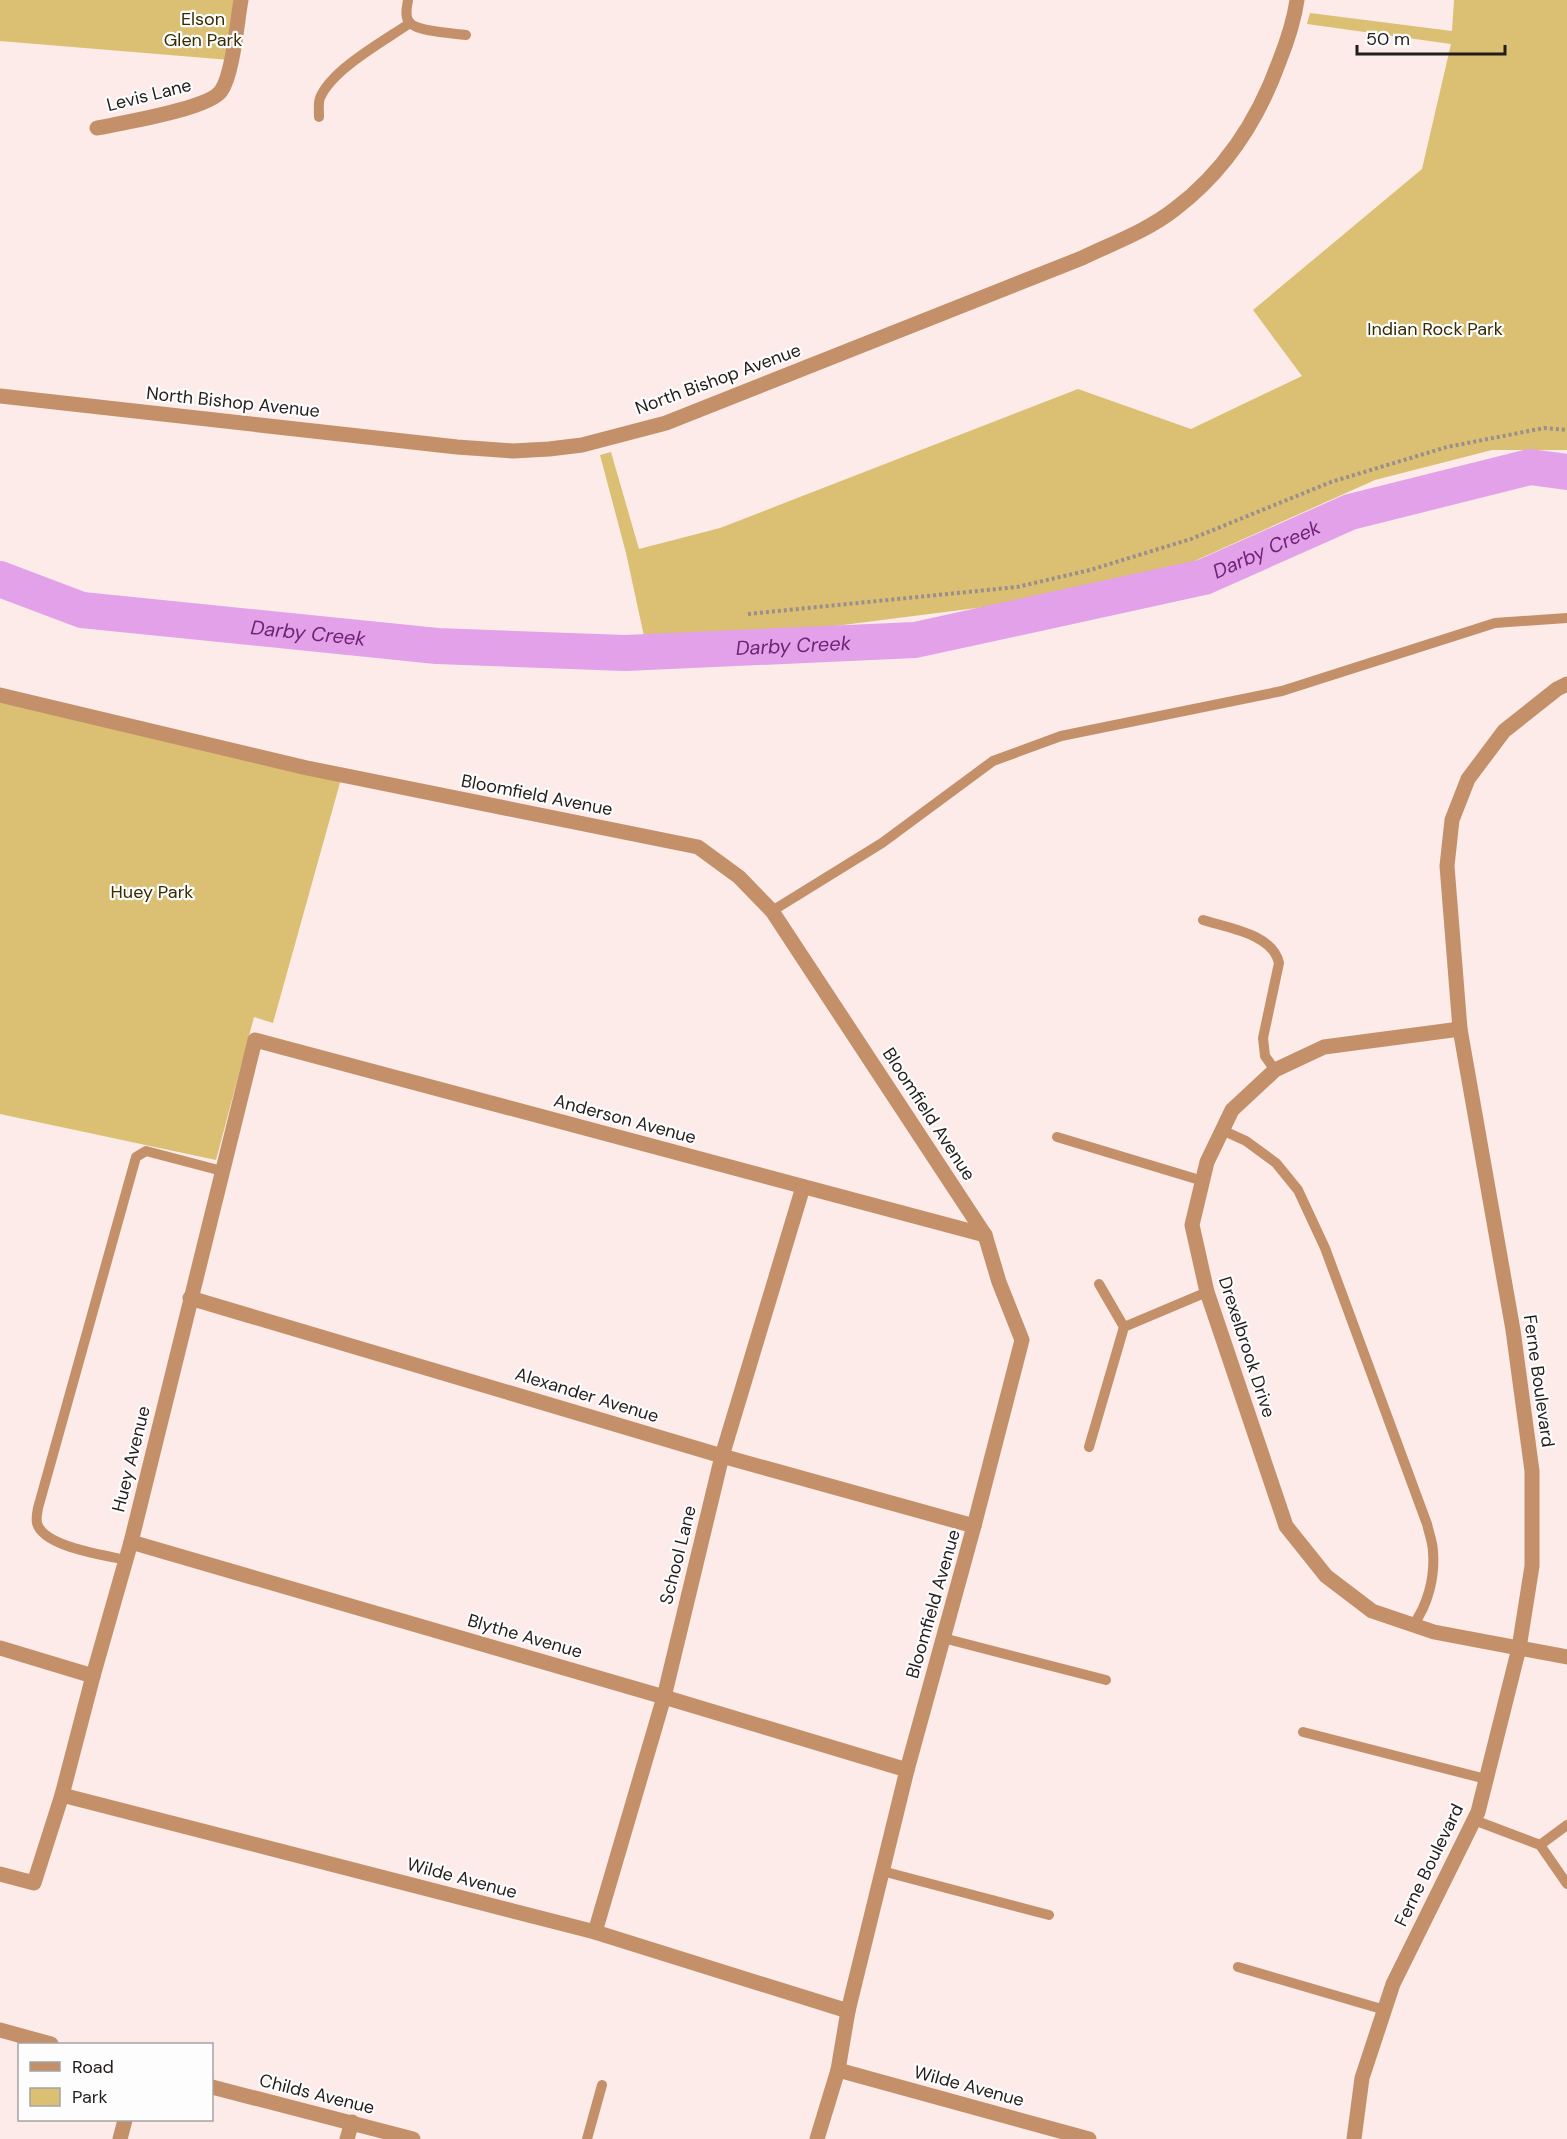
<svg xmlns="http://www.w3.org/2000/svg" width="1567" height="2139" font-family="'DM Sans',sans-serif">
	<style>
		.green { fill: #dbbf73 }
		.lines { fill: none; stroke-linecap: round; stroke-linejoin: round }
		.river { stroke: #e2a1e8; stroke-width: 36 }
		.path { stroke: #9b8f8d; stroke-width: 4; stroke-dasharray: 3 3; stroke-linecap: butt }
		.lane { stroke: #c39069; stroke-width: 10 }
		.street { stroke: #c39069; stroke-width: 15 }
		.labels { text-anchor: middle; stroke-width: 4.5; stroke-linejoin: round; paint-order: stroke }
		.park-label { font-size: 18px; fill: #392b00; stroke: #fdfdfd }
		.street-label { font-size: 18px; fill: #231d1c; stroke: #fdfdfd }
		.water-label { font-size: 20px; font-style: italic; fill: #6f2277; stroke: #fdfdfd }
	</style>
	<rect width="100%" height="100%" fill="#fcebe8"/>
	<g class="green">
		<polygon points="0,0 238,0 230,60 0,41"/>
		<polygon points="1454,0 1567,0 1567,450 1492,450 1375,480 1134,588 647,650 626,553 600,455 611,452 639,549 720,528 1078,389 1191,429 1302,376 1253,310 1422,169 1451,44 1307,24 1310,13 1452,31"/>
		<polygon points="0,699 341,779 273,1023 254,1017 216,1160 0,1114"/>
	</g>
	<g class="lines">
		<path class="river" id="s1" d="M0 579 82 610 437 646 625 653 915 640 1204 577 1350 512 1530 467 1567 472"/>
		<polyline class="path" points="748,614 1017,587 1090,570 1191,539 1331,482 1447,447 1544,428 1567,430"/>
		<g class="lane">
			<path d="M408 0C407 7 404 17 410 23 419 32 453 33 466 35"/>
			<path d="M319 117C319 111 318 103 320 98 332 69 384 41 410 23"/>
			<polyline points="772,911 882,843 993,761 1061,736 1282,691 1495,623 1567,618"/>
			<path d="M1203 920C1228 928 1273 934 1279 963L1263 1038 1265 1056 1275 1070"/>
			<path d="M1222 1130 1246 1141 1276 1163 1298 1190 1325 1248 1427 1524C1429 1533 1433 1543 1433 1552 1435 1577 1428 1605 1413 1625"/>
			<polyline points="1057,1137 1203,1181"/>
			<polyline points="1099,1284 1124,1327"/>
			<polyline points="1089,1447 1124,1327 1207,1292"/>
			<path d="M126 1560C105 1555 43 1547 37 1523 36 1518 37 1513 38 1508L136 1157 146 1151 222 1171"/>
			<polyline points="943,1638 1106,1680"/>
			<polyline points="1303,1732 1486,1779"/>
			<polyline points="1474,1820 1540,1845 1567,1884"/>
			<polyline points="1540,1845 1567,1825"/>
			<polyline points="882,1871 1049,1915"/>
			<polyline points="1238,1967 1385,2010"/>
			<polyline points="587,2139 602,2085"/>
		</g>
		<g class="street">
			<path d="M97 128C121 123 209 109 221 91 233 74 237 22 241 0"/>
			<path d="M0 396 457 447 513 451 549 449 582 445 666 423 1082 258C1113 243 1147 231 1175 209 1225 171 1258 120 1279 62 1287 42 1294 21 1297 0"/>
			<polyline points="0,695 307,768 698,847 739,877 772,911 985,1235 999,1282 1022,1340 974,1526 907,1770 848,2011 838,2070 817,2139"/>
			<polyline points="1460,1029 1324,1047 1275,1070 1232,1110 1207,1162 1192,1225 1207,1292 1286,1526 1326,1576 1372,1611 1434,1632 1567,1657"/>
			<polyline points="190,1298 722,1456 974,1526"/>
			<polyline points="131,1542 664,1697 907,1770"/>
			<polyline points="0,1648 93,1676"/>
			<polyline points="62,1795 595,1932 848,2011"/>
			<polyline points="0,1874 34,1883 62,1795 93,1676 131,1542 255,1040 985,1235"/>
			<polyline points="595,1932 664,1697 722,1456 803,1187"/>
			<polyline points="0,2030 51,2044"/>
			<polyline points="838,2070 1089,2139"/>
			<polyline points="212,2087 413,2139"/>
			<polyline points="120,2139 125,2120"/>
			<polyline points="347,2139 352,2122"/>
			<polyline points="1354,2139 1362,2078 1393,1984 1478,1812 1519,1648 1532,1566 1532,1471 1513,1330 1460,1029 1447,866 1452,820 1468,779 1504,731 1557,689 1567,684"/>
		</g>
	</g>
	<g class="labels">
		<g class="park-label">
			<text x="203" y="25">Elson<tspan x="203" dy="21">Glen Park</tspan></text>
			<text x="1435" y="335">Indian Rock Park</text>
			<text x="152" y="898">Huey Park</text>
		</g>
		<g class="street-label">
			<text transform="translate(149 95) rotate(-14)" y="6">Levis Lane</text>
			<text transform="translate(718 379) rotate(-20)" y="6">North Bishop Avenue</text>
			<text transform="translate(233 402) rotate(6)" y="6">North Bishop Avenue</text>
			<text transform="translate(537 795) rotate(11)" y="6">Bloomfield Avenue</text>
			<text transform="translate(929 1114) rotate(57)" y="6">Bloomfield Avenue</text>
			<text transform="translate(625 1119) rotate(15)" y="6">Anderson Avenue</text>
			<text transform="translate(1247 1347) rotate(72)" y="6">Drexelbrook Drive</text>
			<text transform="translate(1539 1381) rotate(82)" y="6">Ferne Boulevard</text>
			<text transform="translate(587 1395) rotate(17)" y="6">Alexander Avenue</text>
			<text transform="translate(131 1459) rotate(-76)" y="6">Huey Avenue</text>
			<text transform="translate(678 1555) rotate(-76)" y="6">School Lane</text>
			<text transform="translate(933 1604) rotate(-74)" y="6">Bloomfield Avenue</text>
			<text transform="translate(525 1636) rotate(16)" y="6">Blythe Avenue</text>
			<text transform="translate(1429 1865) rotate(-64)" y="6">Ferne Boulevard</text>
			<text transform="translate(462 1878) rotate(15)" y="6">Wilde Avenue</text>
			<text transform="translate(969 2086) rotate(15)" y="6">Wilde Avenue</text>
			<text transform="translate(317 2094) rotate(14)" y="6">Childs Avenue</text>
		</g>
		<g class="water-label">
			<text dy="7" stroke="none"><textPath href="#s1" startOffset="1287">Darby Creek</textPath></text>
			<text dy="7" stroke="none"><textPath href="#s1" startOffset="315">Darby Creek</textPath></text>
			<text dy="7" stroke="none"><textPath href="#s1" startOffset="801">Darby Creek</textPath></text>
		</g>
	</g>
	<rect x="18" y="2043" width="195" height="78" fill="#fdfdfd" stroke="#a6a3a3" stroke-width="1.5"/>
	<rect x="30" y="2062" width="30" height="9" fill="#c39069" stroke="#a6a3a3" stroke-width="1.5"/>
	<text x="72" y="2073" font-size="18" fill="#231d1c">Road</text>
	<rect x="30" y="2088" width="30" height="18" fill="#dbbf73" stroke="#a6a3a3" stroke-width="1.5"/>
	<text x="72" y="2103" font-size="18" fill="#231d1c">Park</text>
	<path d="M1357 45v9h148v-9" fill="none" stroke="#231d1c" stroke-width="3"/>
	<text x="1366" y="45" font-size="18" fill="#231d1c" stroke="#fdfdfd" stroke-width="4.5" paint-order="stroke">50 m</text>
</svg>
